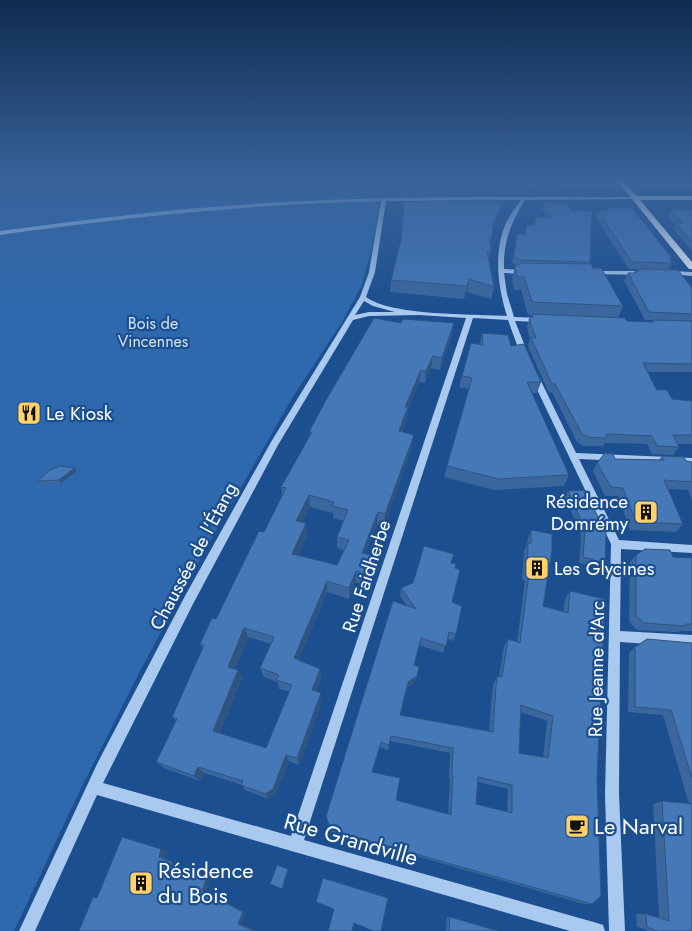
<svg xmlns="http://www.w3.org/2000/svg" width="692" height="931" font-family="Jost,sans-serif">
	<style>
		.green { fill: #2e69ad }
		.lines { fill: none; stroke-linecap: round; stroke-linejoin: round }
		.minor { fill: #a9c9ee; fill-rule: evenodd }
		.major { fill: #f0f6ff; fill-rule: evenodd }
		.wall { fill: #3a679d; fill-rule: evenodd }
		.shaded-wall { fill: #305480 }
		.building { fill: #4478b7; stroke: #305480; fill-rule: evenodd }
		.labels { text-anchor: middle; stroke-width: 4.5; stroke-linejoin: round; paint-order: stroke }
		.far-park-label { font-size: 16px; fill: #cfe3fa; stroke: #1b4f8f }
		.poi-label { font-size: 19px; fill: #fff; stroke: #1b4f8f; text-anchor: start }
		.street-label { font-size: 19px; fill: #fff; stroke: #1b4f8f }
		.near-poi-label { font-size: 22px; fill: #fff; stroke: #1b4f8f; text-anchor: start }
		.near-street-label { font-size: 22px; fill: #fff; stroke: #1b4f8f }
	</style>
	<rect width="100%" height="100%" fill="#1b4f8f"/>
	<polygon class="green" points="0,178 692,178 692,189 532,190 379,196 379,207 372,247 362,285 342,322 291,400 204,552 139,673 81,788 14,931 0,931"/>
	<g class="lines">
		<g class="minor">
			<path d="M462 197H635L637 198 635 199 525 200C511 223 503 241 504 269L525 270 528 272 525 274 504 273 507 294 514 317 539 318 542 320 539 322 515 321 529 356 525 358 521 356 508 320 473 318 304 840 597 923 603 925 605 931H570L97 795 35 931H19L98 762 185 596 271 442 360 297 369 272 381 201C253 204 127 217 0 235V231C84 220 169 209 253 204 323 199 393 198 462 197ZM521 200C516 207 510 215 506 223 493 253 498 287 507 316 474 314 391 316 366 297L375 272 386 201ZM364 301 373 306 395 312H369L355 315ZM419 315 466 318 291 836 103 783 193 604 278 445 353 320 369 316Z"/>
			<polygon points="591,271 645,271 648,273 645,275 593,274 590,272"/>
			<polygon points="671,271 692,272 692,276 669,274 669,272"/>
			<polygon points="532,375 538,375 539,377 576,453 692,458 692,464 579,459 619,540 692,545 692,553 621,549 620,631 692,635 692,647 620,642 619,794 625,931 609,931 605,794 611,544 531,377"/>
		</g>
		<polygon class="major" points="615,178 621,178 637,196 692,196 692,200 640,200 692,262 692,269 689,269"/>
	</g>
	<g class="wall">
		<polygon points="638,178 674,178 660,185"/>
		<polygon points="544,203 590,262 589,264 592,268 623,306 618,318 627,321 652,322 653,320 645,320 624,281 628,273 634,273 635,271 637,271 638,269 629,269 596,218 598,211 607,211 608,208 672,258 671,261 672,263 669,269 692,288 692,372 647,372 657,390 672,399 692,401 692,444 677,444 679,447 673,455 652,454 647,444 605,443 603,446 584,446 577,442 552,392 549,393 528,346 530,339 527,327 529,319 531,318 532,315 528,315 521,290 514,290 512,279 515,266 516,266 512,263 517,234 525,235 534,226 547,219 542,209"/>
		<polygon points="502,205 499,216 493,231 490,246 491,251 489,259 494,287 491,299 467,292 464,299 390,292 391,280"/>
		<polygon points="671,210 692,210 692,251 673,229 675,224 668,216"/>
		<polygon points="482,333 511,346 541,382 537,393 532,393 569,475 564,486 494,490 444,477 469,389 459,387 462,376 480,345"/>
		<path d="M452 336 440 370 431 368 425 383 419 382 408 409 407 420 402 432 412 447 384 526 377 524 365 554 370 566 363 585 356 582 349 599 327 592 299 660 320 669 321 678 316 691 322 701 299 765 289 761 276 794 268 799 245 790 242 785 204 773 200 781 164 768 156 762 176 721 172 717 203 649 200 644 216 619 264 532 282 495 281 487 310 436 309 432ZM310 507 333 513V518L344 521 337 537V548L344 550 337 565 298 555 307 535 302 523ZM248 637 271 644 260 668 264 677 277 682 279 689 290 692 266 748 220 733 242 678 238 670 235 669Z"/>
		<polygon points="662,456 686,461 692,462 692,500 688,490 668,489 683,524 676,532 630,530 618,496 605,496 593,471 597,463 615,459 659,460"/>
		<polygon points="77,471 61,483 41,485 38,481"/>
		<polygon points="568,491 605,563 601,569 579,563 581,535 565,497"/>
		<path d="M531 530 543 606 563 612 565 599 570 591 597 778 592 904H584L332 832 326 816 407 606 400 596 401 588 413 583 451 563 452 602 456 634 453 641 447 639 443 653 419 645 414 665 417 676 415 682 407 688 400 715 489 731 492 692 494 682 498 676H499L504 646 508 639 517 642 525 581 522 580 524 551 527 544 528 538ZM521 712 547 721 543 757 519 753ZM390 741 450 753 449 778 450 779 448 815 396 800 372 772 380 747 388 750ZM478 782 508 789 507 812 476 804Z"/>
		<polygon points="636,555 692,558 692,631 680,631 678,632 637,630 629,622 630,562"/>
		<polygon points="692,643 692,931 647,931 647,930 637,927 636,914 646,914 659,918 653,804 662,801 689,804 663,715 628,712 629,653 635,647"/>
		<polygon points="447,917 450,917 498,931 446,931"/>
	</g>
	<g class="shaded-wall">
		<polygon points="662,178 674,178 660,185"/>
		<polygon points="502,205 499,216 491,236 493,224"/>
		<polygon points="469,279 467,292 464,299 467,286"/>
		<polygon points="454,323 452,336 440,370 442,358"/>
		<polygon points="433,356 431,368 425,383 426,371"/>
		<polygon points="421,370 419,382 408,409 407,420 398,443 399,431 405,407"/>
		<polygon points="414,435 412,447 384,526 385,514"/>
		<polygon points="75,468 77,471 61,483 59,480"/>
		<polygon points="309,495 310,507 298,532 296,521"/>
		<polygon points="378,512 377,524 361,564 362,553"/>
		<polygon points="306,523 307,535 293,565 292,554"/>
		<polygon points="370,555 370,566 363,585 364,574"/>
		<polygon points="356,571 356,582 349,599 349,588"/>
		<polygon points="327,581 327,592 296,667 294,658"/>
		<polygon points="244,628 248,637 232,676 228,667"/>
		<polygon points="320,669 321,678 314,699 312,690"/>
		<polygon points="238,670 242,678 218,738 213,731"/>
		<polygon points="417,676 415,682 406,688 408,682"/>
		<polygon points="321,693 322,701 299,765 297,758"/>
		<polygon points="286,755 289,761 276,794 268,799 265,794"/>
		<polygon points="198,767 204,773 200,781 194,776"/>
		<polygon points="161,849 167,851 165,859 177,863 176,867 170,866 159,857"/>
		<polygon points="288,869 289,869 283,889 282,889"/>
		<polygon points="207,876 211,877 206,892 246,912 242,924 258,931 254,931 238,924 202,891"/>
	</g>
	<g class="building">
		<polygon points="493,200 502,205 493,224 492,237 489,236 491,251 487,251 494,287 469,279 467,286 391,280 401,239 404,202"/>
		<polygon points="544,203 566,203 571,211 592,211 590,262 520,260 514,256 517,234 525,235 527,225 534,226 536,217 553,219"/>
		<polygon points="608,208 632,208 672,258 669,258 672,263 632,262 598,211 610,211"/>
		<polygon points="671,210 692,210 692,242 676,223 683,223"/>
		<polygon points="523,263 592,264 592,268 601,268 623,306 532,302 524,277 517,277 515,266"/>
		<polygon points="638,269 678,270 692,288 692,314 649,312 628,273 636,273 635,271 639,271"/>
		<polygon points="533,314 625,318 627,321 654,322 653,320 692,321 692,364 643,363 655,387 657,390 667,390 672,399 692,401 692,435 673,435 679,447 657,446 652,436 606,434 607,438 588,437 582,434 555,384 552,384 531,338 536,338 529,319 533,317"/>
		<path d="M374 318 401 323 403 319 454 323 442 358 433 356 426 371 421 370 405 407H408L399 431 414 435 385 514 378 512 362 553 370 555 364 574 356 571 349 588 327 581 294 658 320 669 312 690 321 693 297 758 286 755 273 789 265 794 241 785 243 781 198 767 194 776 156 762 177 719 172 717 204 645 200 644 212 618 216 619 259 531 264 532 286 488 281 487 312 432H309L326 400ZM309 495 334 502 332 506 348 510 337 537 349 540 337 565 292 554 306 523 296 521ZM244 628 274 637 260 668 279 675 276 680 292 685 266 748 213 731 238 670 228 667Z"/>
		<polygon points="482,333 508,335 511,346 524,344 541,382 527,382 569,475 498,479 447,466 472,378 462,376 471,343 483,345"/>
		<polygon points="605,453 613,454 615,459 664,460 662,456 684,457 686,461 692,462 692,482 664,480 683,524 636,522 623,488 611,487 597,463"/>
		<polygon points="60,466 75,468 59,480 38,481 50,470"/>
		<polygon points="585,490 606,534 605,563 583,557 585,529 568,491"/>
		<path d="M531 530 552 534V550L543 606 568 613 570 591 605 599 597 778 601 896 592 904 331 830 326 816 393 601 416 609 401 588 413 583 424 546 454 554 451 563 456 564 455 568 460 570 452 602 462 606 456 634 449 632 446 646 421 638 414 665 419 667 417 676 408 682 400 715 493 732 496 686 498 676 502 677 508 639 520 643 529 573H527L528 543H531ZM521 705 553 716 548 758 519 753ZM391 736 453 748 452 774 453 775 451 815 396 800 400 778 372 772 381 742 389 745ZM478 777 512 785V813L476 804Z"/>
		<polygon points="645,549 670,550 673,557 692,558 692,624 685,624 686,626 644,623 636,615 636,555"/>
		<polygon points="647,639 692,643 692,778 671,710 635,707 635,647"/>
		<polygon points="662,801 692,804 692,931 657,931 647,927 646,914 669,921"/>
		<polygon points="122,837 161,849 159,857 172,862 170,866 207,876 202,891 243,912 238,924 254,931 79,931 93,897 97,898"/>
		<polygon points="277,865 288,869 282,889 270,884"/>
		<polygon points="323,878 388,898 381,931 373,931 354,923 352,931 328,931 334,909 316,902"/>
		<polygon points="450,917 498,931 449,931"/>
	</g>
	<linearGradient id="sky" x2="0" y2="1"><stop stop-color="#0f2b4f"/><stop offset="0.58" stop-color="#39639b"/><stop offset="1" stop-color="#39639b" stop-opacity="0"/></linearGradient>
	<rect width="692" height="308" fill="url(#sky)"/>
	<defs>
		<g id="restaurant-square" transform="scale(1.25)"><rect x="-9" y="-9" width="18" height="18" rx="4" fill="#ffd166" stroke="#1b4f8f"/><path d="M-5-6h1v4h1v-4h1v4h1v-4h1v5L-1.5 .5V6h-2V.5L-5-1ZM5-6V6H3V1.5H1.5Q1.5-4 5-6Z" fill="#111"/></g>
		<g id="building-square" transform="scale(1.25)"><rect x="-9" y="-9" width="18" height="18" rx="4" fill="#ffd166" stroke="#1b4f8f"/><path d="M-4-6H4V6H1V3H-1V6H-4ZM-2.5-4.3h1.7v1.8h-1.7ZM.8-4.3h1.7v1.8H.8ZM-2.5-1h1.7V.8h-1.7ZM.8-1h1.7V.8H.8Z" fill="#111"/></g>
		<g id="cafe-square" transform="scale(1.25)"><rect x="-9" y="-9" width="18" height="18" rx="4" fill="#ffd166" stroke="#1b4f8f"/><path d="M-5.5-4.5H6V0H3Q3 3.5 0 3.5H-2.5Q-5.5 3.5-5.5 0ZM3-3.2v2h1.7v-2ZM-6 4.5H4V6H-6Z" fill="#111"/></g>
	</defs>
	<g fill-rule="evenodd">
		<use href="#restaurant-square" x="29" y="413"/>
		<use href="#building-square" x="646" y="512"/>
		<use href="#building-square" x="537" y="568"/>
		<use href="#cafe-square" x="577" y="826"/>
		<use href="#building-square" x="141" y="883"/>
	</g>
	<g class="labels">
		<g class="far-park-label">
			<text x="153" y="329">Bois de<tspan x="153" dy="18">Vincennes</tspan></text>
		</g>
		<g class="poi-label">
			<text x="46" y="420">Le Kiosk</text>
			<text x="628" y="508" text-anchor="end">Résidence<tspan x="628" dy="22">Domrémy</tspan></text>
			<text x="554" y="575">Les Glycines</text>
		</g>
		<g class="street-label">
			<text transform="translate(193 556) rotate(-62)" y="7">Chaussée de l'Étang</text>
			<text transform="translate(366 576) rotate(-72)" y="7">Rue Faidherbe</text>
			<text transform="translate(596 669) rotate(-89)" y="7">Rue Jeanne d'Arc</text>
		</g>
		<g class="near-poi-label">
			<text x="594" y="834">Le Narval</text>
			<text x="158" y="878">Résidence<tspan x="158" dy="25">du Bois</tspan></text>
		</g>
		<g class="near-street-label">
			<text transform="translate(351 839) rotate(16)" y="8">Rue Grandville</text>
		</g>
	</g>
</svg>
